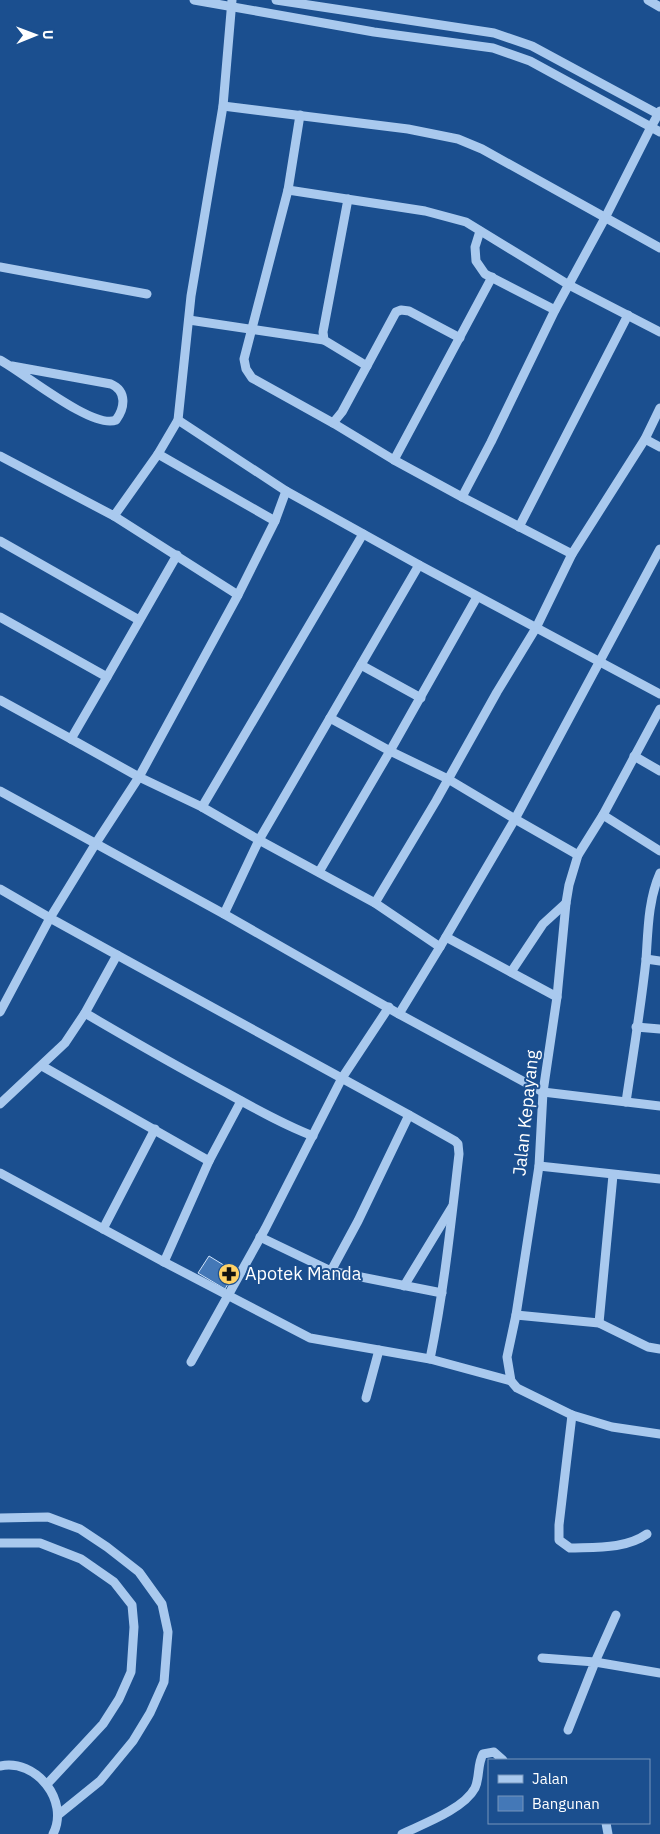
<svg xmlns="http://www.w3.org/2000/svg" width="660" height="1834" font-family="'IBM Plex Sans',sans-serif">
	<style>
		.building { fill: #4478b7; stroke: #cfe3fa }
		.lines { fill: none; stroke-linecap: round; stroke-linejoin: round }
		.minor { stroke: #a9c9ee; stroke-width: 9 }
		.labels { text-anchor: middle; stroke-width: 4; stroke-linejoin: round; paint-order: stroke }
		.street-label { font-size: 18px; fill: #fff; stroke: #1b4f8f }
		.poi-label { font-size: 18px; fill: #fff; stroke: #1b4f8f; text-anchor: start }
	</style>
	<rect width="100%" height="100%" fill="#1b4f8f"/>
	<polygon class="building" points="209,1256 235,1272 225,1289 198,1273"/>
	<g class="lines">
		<g class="minor">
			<polyline points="194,0 374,32 493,48 530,61 660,132"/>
			<polyline points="276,0 494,33 532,46 660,115"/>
			<polyline points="648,0 660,7"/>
			<polyline points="223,106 408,129 458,139 482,149 660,248"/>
			<polyline points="660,111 651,127 605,218 555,310 491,442 462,497 572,554 645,439 660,408"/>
			<polyline points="300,115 288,190 244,359 246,369 252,378 333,423 342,412 396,312 401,310 409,311 460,338"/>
			<polyline points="288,190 425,211 466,222 569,285 660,332"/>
			<polyline points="348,199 323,332 324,340 367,366"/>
			<polyline points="480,231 475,247 476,261 485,274 555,310"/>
			<polyline points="0,267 147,294"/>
			<polyline points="189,320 324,340"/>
			<path d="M0 360C23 372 93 430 116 420 125 408 127 391 111 384L12 366"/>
			<polyline points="178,420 286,491 419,565 660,694"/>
			<polyline points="333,423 394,460 492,277"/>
			<polyline points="645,439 660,447"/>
			<polyline points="158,454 275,521"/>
			<polyline points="0,456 114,516 158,454 178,420 191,296 223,106 232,0"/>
			<polyline points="394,460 462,497"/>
			<polyline points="114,516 238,595"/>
			<polyline points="519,527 628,315"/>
			<polyline points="0,541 139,620"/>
			<polyline points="0,617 107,677 71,739 139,777 96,843 50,918 117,955 85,1013 65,1043 0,1104"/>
			<polyline points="361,665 421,698"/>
			<polyline points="107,677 177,555"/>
			<polyline points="0,700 71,739"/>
			<polyline points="660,709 603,815 578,855 569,885 566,903 557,997 543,1092 539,1166 516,1315 507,1357 511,1381 517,1388 572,1415 612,1427 660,1434"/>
			<polyline points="330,718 390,751 448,779 515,819 440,947"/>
			<polyline points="634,756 660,771"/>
			<polyline points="0,791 224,914 399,1014 543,1092 660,1106"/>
			<polyline points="202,807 363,534"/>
			<polyline points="603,815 660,851"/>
			<polyline points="578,855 515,819 660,549"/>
			<polyline points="319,872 390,751 477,597"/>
			<polyline points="0,889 50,918 0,1012"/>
			<polyline points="375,903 436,801 497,692 536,628 572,554"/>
			<polyline points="224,914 259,840 202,807 139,777 238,595 275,521 286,491"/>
			<polyline points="446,937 557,997"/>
			<path d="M117 955 409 1115 455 1141 458 1144 459 1154C451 1223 444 1291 430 1359L310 1338 164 1262 209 1161"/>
			<polyline points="646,959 660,961"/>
			<polyline points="511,972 543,924 566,903"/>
			<path d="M85 1013C131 1040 178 1067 225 1092 254 1108 282 1124 313 1136"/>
			<polyline points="399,1014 440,947 375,903 259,840 419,565"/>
			<polyline points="636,1027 660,1029"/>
			<polyline points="42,1066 209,1161 241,1101"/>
			<path d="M626 1102C633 1055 641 1007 646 960 648 931 648 900 660 873"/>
			<polyline points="539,1166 660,1179"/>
			<polyline points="0,1173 164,1262"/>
			<polyline points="103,1229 155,1129"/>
			<polyline points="260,1237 331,1271 358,1221 409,1115"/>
			<polyline points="331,1271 442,1293"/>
			<polyline points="404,1286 452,1207"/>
			<polyline points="516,1315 599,1323 648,1347 660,1349"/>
			<polyline points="599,1323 613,1175"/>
			<polyline points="430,1359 511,1381"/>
			<polyline points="191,1362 265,1229 342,1078 389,1007"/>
			<polyline points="366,1398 379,1350"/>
			<path d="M572 1415 559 1525V1540L570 1548C596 1547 626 1549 647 1534"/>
			<polyline points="0,1518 48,1517 80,1529 107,1547 139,1572 162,1604 168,1632 164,1682 150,1713 133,1741 100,1781 58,1815"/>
			<polyline points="0,1543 40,1543 81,1559 114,1582 132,1605 134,1627 131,1672 119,1699 103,1724 49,1782 46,1783"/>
			<polyline points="616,1615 595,1662 660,1673"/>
			<polyline points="542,1658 595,1662 568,1730"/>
			<path d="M0 1766C36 1758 70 1801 53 1834"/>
			<polyline points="606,1823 608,1834"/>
			<path d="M402 1834C423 1824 464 1809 475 1788 480 1777 477 1765 483 1754L494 1752 503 1760"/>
		</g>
	</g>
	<defs>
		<g id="pharmacy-disc" transform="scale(1.125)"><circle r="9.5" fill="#ffd166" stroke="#1b4f8f"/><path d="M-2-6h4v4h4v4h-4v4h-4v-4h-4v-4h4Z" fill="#111"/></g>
	</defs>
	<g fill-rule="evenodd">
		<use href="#pharmacy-disc" x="229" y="1274"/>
	</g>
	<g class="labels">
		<g class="street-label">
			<text transform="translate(526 1113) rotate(-84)" y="6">Jalan Kepayang</text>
		</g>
		<g class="poi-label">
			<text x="245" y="1280">Apotek Manda</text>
		</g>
	</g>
	<rect x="488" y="1759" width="162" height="65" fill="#1b4f8f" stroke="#7695bc"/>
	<rect x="498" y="1775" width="25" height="8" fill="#a9c9ee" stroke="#7695bc"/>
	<text x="532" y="1784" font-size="15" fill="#ffffff">Jalan</text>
	<rect x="498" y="1796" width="25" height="15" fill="#4478b7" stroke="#7695bc"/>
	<text x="532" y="1809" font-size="15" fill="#ffffff">Bangunan</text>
	<g transform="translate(35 35) rotate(89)" stroke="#1b4f8f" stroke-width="4" paint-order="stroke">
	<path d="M0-4L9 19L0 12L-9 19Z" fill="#ffffff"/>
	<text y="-8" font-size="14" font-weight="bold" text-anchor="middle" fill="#ffffff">U</text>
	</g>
</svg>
